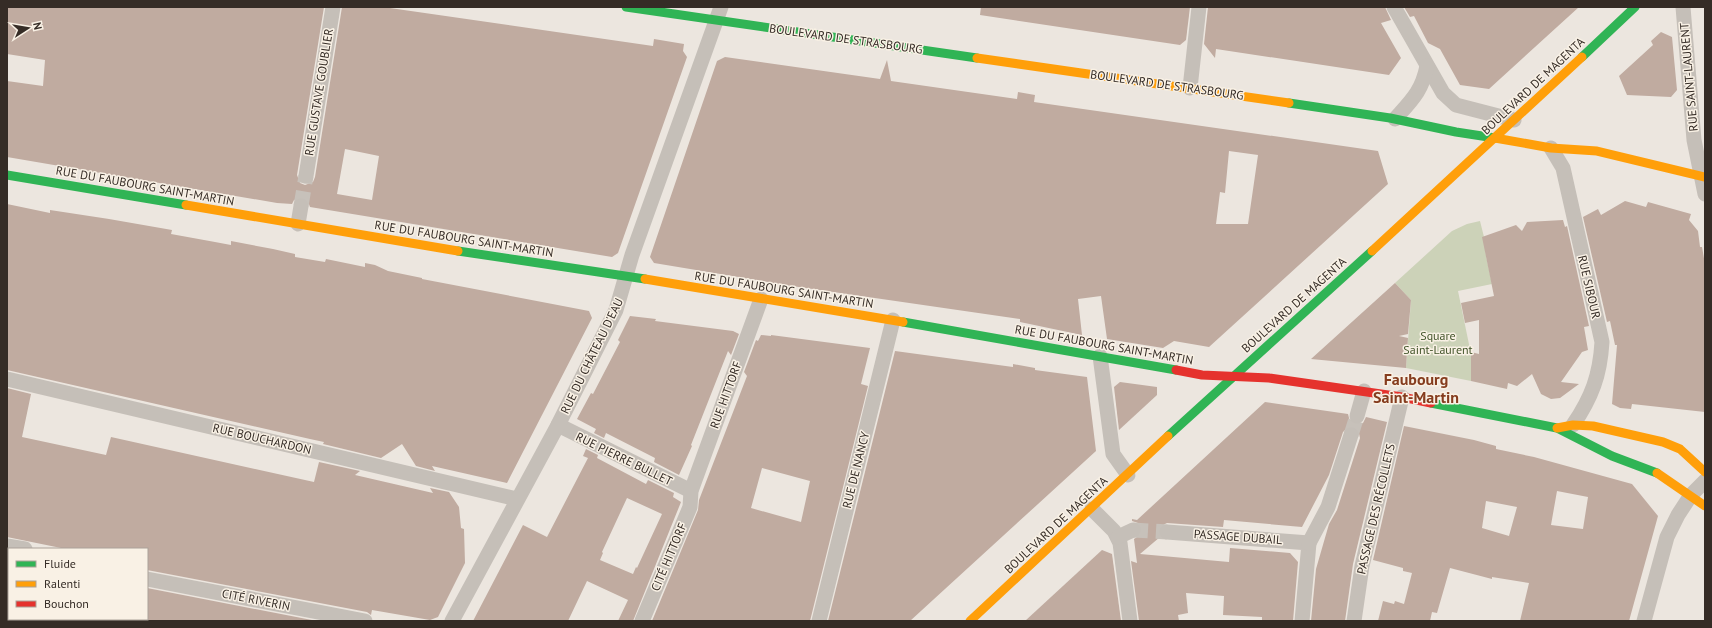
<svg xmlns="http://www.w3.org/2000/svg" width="1712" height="628" font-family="'PT Sans',sans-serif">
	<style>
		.green { fill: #ccd2b8 }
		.building { fill: #c0aba0; fill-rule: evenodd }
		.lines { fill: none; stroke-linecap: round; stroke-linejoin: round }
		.street-tunnel { stroke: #c7c1ba; stroke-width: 15; stroke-dasharray: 15 8; stroke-linecap: butt }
		.street { stroke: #c5bfb8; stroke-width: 15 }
		.fast { stroke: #30b455; stroke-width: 9 }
		.slow { stroke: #ff9f0a; stroke-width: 9 }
		.jam { stroke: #e5322d; stroke-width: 9 }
		.labels { text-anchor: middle; stroke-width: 3; stroke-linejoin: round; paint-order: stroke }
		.street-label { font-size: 12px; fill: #352c26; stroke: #f9f1e5 }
		.park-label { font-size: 12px; fill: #42542a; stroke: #f9f1e5 }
		.district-label { font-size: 16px; font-weight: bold; fill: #853c1e; stroke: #f9f1e5 }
	</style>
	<rect width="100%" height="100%" fill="#ece6df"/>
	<polygon class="green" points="1480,221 1484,237 1486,256 1492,284 1458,291 1471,354 1471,381 1406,368 1411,300 1395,283 1452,231 1467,224"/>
	<g class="building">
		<path d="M7 7H324L297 175 300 183 305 185 313 182 315 177 342 7H383L653 46 654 39 684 44 683 51 687 57 618 253 612 257 310 207 307 199 302 197 294 200 292 204 277 203 7 157V81L43 86 45 60 7 54ZM345 149 379 156 372 200 337 194Z"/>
		<polygon points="981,7 1190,7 1186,40 1180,45 980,15"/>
		<polygon points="1208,7 1385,7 1391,20 1381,23 1401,58 1389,75 1216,49 1215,58 1204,44"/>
		<polygon points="1404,7 1579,7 1489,89 1460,85 1440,49 1428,43 1414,16 1410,17"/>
		<polygon points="1661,32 1672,37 1677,90 1671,97 1627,95 1619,76 1653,45 1651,41"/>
		<path d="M725 57 880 79 887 60 891 81 1017 99 1018 92 1035 95 1034 102 1378 151 1388 184 1209 347 1174 341 1163 348 1107 339 1101 296 1078 299 1082 335 1020 322V319L792 286 654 263 650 257 717 61ZM1229 151 1258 155 1248 224H1216L1220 192 1225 193Z"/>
		<polygon points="1625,201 1646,207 1648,202 1691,214 1689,220 1698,231 1700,247 1702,247 1705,264 1705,412 1632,404 1631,409 1620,408 1612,404 1617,345 1615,345 1610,321 1607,322 1583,217 1598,209 1601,215"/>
		<polygon points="7,204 50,213 50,210 109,219 172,230 171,234 215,242 231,245 231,241 273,249 295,254 295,257 325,262 326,259 365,267 365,263 375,265 388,271 422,278 422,279 589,311 592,318 507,483 432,466 435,471 416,466 402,444 381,458 323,444 324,442 310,439 7,370"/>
		<polygon points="1563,220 1565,227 1567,226 1589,326 1584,327 1588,350 1582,352 1561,382 1579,384 1560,398 1551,399 1541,394 1532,374 1517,386 1508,383 1507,389 1471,381 1471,352 1479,354 1479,320 1465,323 1461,303 1494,296 1482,237 1516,225 1522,231 1527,222"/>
		<polygon points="1395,283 1411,300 1408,334 1399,336 1408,338 1406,368 1311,359"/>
		<polygon points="630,316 656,319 655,321 733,331 739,334 731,355 728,351 691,445 692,446 679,475 654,462 655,458 606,433 604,438 594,433 596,429 577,419 591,393 593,394 620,342 618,340"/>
		<path d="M761 335 771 336V335L870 348 861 384 868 386 810 621H652L698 510 699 500 747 376 744 372 756 340 758 341ZM762 468 810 481 801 522 751 508Z"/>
		<polygon points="895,351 1013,367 1013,364 1035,368 1035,370 1087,377 1096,451 910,621 828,621"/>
		<polygon points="1120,382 1157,387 1157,395 1119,430 1114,387"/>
		<polygon points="7,388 31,394 22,437 106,455 111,437 314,482 319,462 360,471 355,475 433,493 430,488 449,492 459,507 461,528 464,529 465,563 438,617 430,620 372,610 371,615 367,612 147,570 147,549 66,549 7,537"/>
		<polygon points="1265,402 1348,414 1350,422 1355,425 1363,423 1366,417 1387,422 1353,564 1345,621 1311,621 1316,569 1329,524 1337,510 1360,438 1358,429 1354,427 1349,426 1343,432 1329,475 1302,527 1224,520 1223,527 1167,523 1159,527 1158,532 1160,537 1140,554 1229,562 1230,548 1290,553 1298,562 1293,621 1262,621 1262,617 1223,615 1224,596 1186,593 1188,613 1178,615 1179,621 1139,621 1131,561 1137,563 1134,539 1140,535 1142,530 1138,523 1132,521 1132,519 1137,520"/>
		<path d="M1404 426 1474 440 1496 446V449L1534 457 1632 484 1658 516 1629 621H1520L1529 583 1492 577V579L1450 568 1437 613 1432 612 1430 621H1378L1383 601 1394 604 1395 601 1404 604 1412 573 1403 571V568L1373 560ZM1557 491 1588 497 1583 529 1551 525ZM1486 501 1517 507 1509 536 1482 528Z"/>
		<path d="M586 449 598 455 597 458 646 484 648 480 674 493 673 497 681 502 633 621H618L628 600 587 581 568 621H473L523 525 547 537 588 458 583 456ZM627 498 662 514 637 568 636 567 633 574 600 560 603 553 602 552Z"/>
		<polygon points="1102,550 1112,554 1121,621 1025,621"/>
		<polygon points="147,588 317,621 147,621"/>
	</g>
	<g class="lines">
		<g class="street-tunnel">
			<polyline points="301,206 306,176"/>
			<polyline points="1351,435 1357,416"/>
			<polyline points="1133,530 1167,532"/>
		</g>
		<g class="street">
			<polyline points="1394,7 1443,93 1456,105 1514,120"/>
			<polyline points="1683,7 1694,140 1705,194"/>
			<polyline points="1190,88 1199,7"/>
			<path d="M1395 119C1412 100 1422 91 1427 66"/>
			<path d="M1551 148 1563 168 1602 342C1600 375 1592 397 1573 425"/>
			<polyline points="306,176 333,7"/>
			<polyline points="298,224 301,206"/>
			<polyline points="1100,356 1113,454 1128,475"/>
			<polyline points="7,379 517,499"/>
			<polyline points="1357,416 1364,391"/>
			<polyline points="558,425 691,491"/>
			<polyline points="1092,509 1114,531 1120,543 1130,621"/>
			<polyline points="1167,532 1309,543 1302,621"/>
			<polyline points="1118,537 1133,530"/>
			<polyline points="1309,543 1328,507 1351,435"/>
			<polyline points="7,546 25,549"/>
			<polyline points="147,579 365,621"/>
			<polyline points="452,621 558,425 616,310 632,255 721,7"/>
			<polyline points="642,621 690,507 691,491 761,299"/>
			<polyline points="819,621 893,320"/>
			<polyline points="1354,621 1362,566 1402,397"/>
			<polyline points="1644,621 1667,537 1678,515 1691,495 1705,481"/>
		</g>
		<g class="fast">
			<polyline points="626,7 977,58"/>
			<polyline points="1582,57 1635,7"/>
			<polyline points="1289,103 1390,118 1456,132 1495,138"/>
			<polyline points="7,175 186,205"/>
			<polyline points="458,251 645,279"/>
			<polyline points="903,322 1176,370"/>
			<polyline points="1431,403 1557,428 1612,456 1657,473"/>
			<polyline points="1168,436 1372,251"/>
		</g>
		<g class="slow">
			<polyline points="977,58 1289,103"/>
			<polyline points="1495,138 1551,148 1597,151 1705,177"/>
			<polyline points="186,205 458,251"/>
			<polyline points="1372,251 1582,57"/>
			<polyline points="645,279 903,322"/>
			<polyline points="1557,428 1573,425 1593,426 1663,442 1680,449 1705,472"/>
			<polyline points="1657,473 1705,506"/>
			<polyline points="970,621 1168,436"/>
		</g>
		<polyline class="jam" points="1176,370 1202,375 1269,378 1402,397 1431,403"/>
	</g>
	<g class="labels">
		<g class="street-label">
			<text transform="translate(846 39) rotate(8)" y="4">BOULEVARD DE STRASBOURG</text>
			<text transform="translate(1689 77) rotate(-95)" y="4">RUE SAINT-LAURENT</text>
			<text transform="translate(1167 85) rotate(8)" y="4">BOULEVARD DE STRASBOURG</text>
			<text transform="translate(1533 86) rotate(-43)" y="4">BOULEVARD DE MAGENTA</text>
			<text transform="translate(319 92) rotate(-81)" y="4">RUE GUSTAVE GOUBLIER</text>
			<text transform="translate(145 186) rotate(10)" y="4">RUE DU FAUBOURG SAINT-MARTIN</text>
			<text transform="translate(464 239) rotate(9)" y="4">RUE DU FAUBOURG SAINT-MARTIN</text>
			<text transform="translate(1589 287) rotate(77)" y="4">RUE SIBOUR</text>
			<text transform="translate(784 290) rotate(9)" y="4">RUE DU FAUBOURG SAINT-MARTIN</text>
			<text transform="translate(1294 305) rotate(-42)" y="4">BOULEVARD DE MAGENTA</text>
			<text transform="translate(1104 345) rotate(10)" y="4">RUE DU FAUBOURG SAINT-MARTIN</text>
			<text transform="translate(592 356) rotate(-64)" y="4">RUE DU CHÂTEAU D'EAU</text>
			<text transform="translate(726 395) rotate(-70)" y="4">RUE HITTORF</text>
			<text transform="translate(262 439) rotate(13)" y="4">RUE BOUCHARDON</text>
			<text transform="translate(624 459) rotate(26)" y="4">RUE PIERRE BULLET</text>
			<text transform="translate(856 470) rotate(-76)" y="4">RUE DE NANCY</text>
			<text transform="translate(1376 509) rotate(-77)" y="4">PASSAGE DES RÉCOLLETS</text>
			<text transform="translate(1056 525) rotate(-43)" y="4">BOULEVARD DE MAGENTA</text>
			<text transform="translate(1238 537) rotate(4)" y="4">PASSAGE DUBAIL</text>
			<text transform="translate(669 557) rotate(-67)" y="4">CITÉ HITTORF</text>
			<text transform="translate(256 600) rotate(11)" y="4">CITÉ RIVERIN</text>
		</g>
		<g class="park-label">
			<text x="1438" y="340">Square<tspan x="1438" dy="14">Saint-Laurent</tspan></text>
		</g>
		<g class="district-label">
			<text x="1416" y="385">Faubourg<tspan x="1416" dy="18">Saint-Martin</tspan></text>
		</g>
	</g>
	<rect width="1712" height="628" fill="none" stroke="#352c26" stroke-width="16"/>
	<rect x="8" y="548" width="140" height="72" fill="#f9f1e5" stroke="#aba299"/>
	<rect x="16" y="561" width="20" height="6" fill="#30b455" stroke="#aba299"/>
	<text x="44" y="568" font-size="12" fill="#352c26">Fluide</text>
	<rect x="16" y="581" width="20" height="6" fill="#ff9f0a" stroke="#aba299"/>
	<text x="44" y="588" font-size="12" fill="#352c26">Ralenti</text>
	<rect x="16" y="601" width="20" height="6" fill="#e5322d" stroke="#aba299"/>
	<text x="44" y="608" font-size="12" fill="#352c26">Bouchon</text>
	<g transform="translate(28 28) rotate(78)" stroke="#f9f1e5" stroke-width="3" paint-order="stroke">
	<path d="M0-3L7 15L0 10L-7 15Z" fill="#352c26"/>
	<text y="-6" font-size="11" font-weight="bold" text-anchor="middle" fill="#352c26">N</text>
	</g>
</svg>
